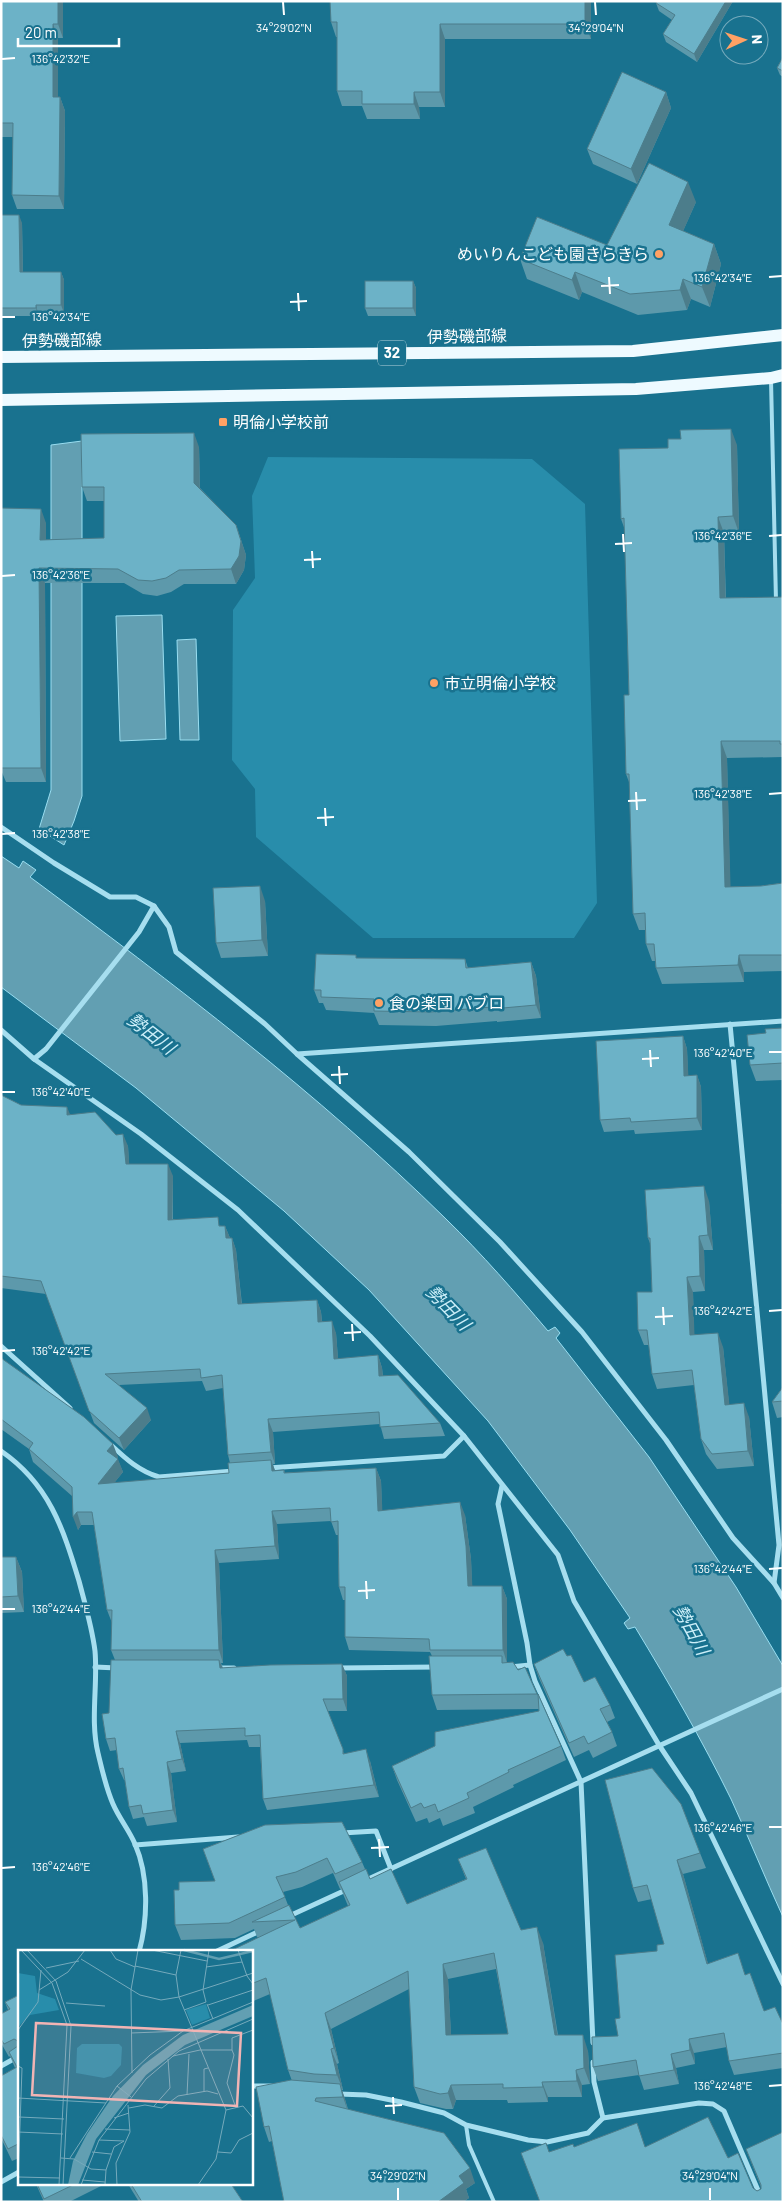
<svg xmlns="http://www.w3.org/2000/svg" width="784" height="2203" font-family="Barlow,'Noto Sans JP',sans-serif">
	<style>
		.green { fill: #288dab }
		.water { fill: #629fb2; stroke: #99def1 }
		.lines { fill: none; stroke-linecap: round; stroke-linejoin: round }
		.lane { stroke: #a6deef; stroke-width: 4 }
		.street { stroke: #a6deef; stroke-width: 5 }
		.primary { stroke: #eefaff; stroke-width: 12 }
		.wall { fill: #5d99ab; fill-rule: evenodd }
		.shaded-wall { fill: #4c7d8b }
		.building { fill: #6cb2c7; stroke: #4c7d8b; fill-rule: evenodd }
		.ticks { fill: none; stroke: #fff; stroke-width: 2 }
		.poi-dot { fill: #ffa164; stroke: #19728f; stroke-width: 2 }
		.labels { text-anchor: middle; stroke-width: 5; stroke-linejoin: round; paint-order: stroke }
		.shield { fill: #19728f; stroke: #bad5dd; stroke-width: 1 }
		.shield-label { font-size: 15px; font-weight: bold; fill: #fff }
		.poi-label { font-size: 16px; fill: #fff; stroke: #19728f; text-anchor: start }
		.street-label { font-size: 16px; fill: #fff; stroke: #19728f }
		.water-label { font-size: 18px; font-style: italic; fill: #cdeff9; stroke: #19728f }
		.inset-river { fill: none; stroke: #629fb2; stroke-width: 2.5 }
		.inset-road { fill: none; stroke: #75aabc; stroke-width: 1 }
		.view { fill: #f1b4b4; fill-opacity: 0.15; stroke: #f1b4b4; stroke-width: 2.5 }
		.inset-edge { fill: none; stroke: #fff; stroke-width: 2.5 }
		.ticks-label { font-size: 12px; text-anchor: middle; fill: #fff; stroke: #19728f; stroke-width: 5; stroke-linejoin: round; paint-order: stroke }
	</style>
	<rect width="100%" height="100%" fill="#19728f"/>
	<polygon class="green" points="268,457 532,459 585,504 597,903 574,938 373,938 256,837 255,789 232,760 233,610 255,578 252,496"/>
	<g class="water">
		<polygon points="82,441 82,796 74,821 64,845 39,829 51,790 51,445"/>
		<polygon points="162,615 166,739 120,741 116,616"/>
		<polygon points="196,639 199,740 180,740 177,640"/>
		<path d="M1 856 19 868 23 861 36 870 30 877C174 984 318 1093 446 1219 482 1254 515 1292 548 1331L555 1327 560 1333 556 1338 649 1457 736 1587 783 1666V1917C765 1878 749 1838 731 1799 702 1740 669 1683 635 1627L628 1629 624 1623 630 1618 570 1530 488 1421 369 1290 284 1211 136 1088 1 987Z"/>
	</g>
	<g class="lines">
		<g class="lane">
			<polyline points="771,380 776,601"/>
			<polyline points="466,2125 469,2145 494,2202"/>
		</g>
		<g class="street">
			<polyline points="1,827 54,863 110,897 136,897 154,906 169,927 176,952 265,1024 297,1054 409,1152 500,1242 582,1332 666,1440 733,1538 774,1583"/>
			<polyline points="730,1024 779,1545 774,1583 783,1598"/>
			<polyline points="1,1030 34,1059 141,1134 238,1210 370,1336 464,1436 558,1555 574,1601 659,1745 691,1793 783,1984"/>
			<polyline points="297,1054 783,1021"/>
			<polyline points="34,1059 46,1049 139,932 154,906"/>
			<polyline points="1,1346 70,1408"/>
			<path d="M111 1445C126 1459 139 1471 159 1477L234 1471"/>
			<path d="M1 1451C49 1484 63 1528 79 1581 85 1604 92 1627 95 1651 98 1685 90 1720 98 1753 102 1770 106 1788 113 1804 119 1818 129 1830 135 1844 149 1876 148 1919 139 1952"/>
			<polyline points="268,1468 444,1456 464,1436"/>
			<polyline points="502,1486 498,1504 527,1643 530,1665 535,1681 581,1782 593,2043"/>
			<polyline points="95,1667 117,1668"/>
			<polyline points="510,1667 530,1665"/>
			<polyline points="215,1668 234,1668"/>
			<polyline points="338,1668 437,1667"/>
			<polyline points="342,1833 376,1831 391,1869"/>
			<polyline points="135,1845 238,1837"/>
			<polyline points="364,1881 783,1689"/>
			<polyline points="287,1917 348,1889"/>
			<polyline points="215,1952 262,1930"/>
			<polyline points="593,2062 594,2082 603,2118 699,2103 713,2104 724,2111 763,2202"/>
			<polyline points="1,2066 19,2056"/>
			<polyline points="251,2086 271,2086"/>
			<polyline points="339,2094 366,2095 401,2102 444,2113 466,2125 528,2140 547,2142 588,2133 603,2118"/>
			<polyline points="1,2182 19,2172"/>
		</g>
		<g class="primary">
			<polyline points="1,357 633,351 783,335"/>
			<polyline points="1,400 636,389 771,378 783,375"/>
		</g>
	</g>
	<g class="wall">
		<polygon points="1,1 63,1 63,38 58,38 58,97 60,97 65,111 64,209 17,209 12,195 13,137 1,137"/>
		<polygon points="591,1 591,39 445,39 445,107 419,107 420,119 367,119 362,106 342,106 337,91 337,37 336,37 331,22"/>
		<polygon points="733,1 697,62 666,42 663,34 672,20 659,11 656,3"/>
		<polygon points="783,57 783,77 780,75 777,68"/>
		<polygon points="666,92 671,108 637,184 593,164 587,149"/>
		<polygon points="696,202 683,231 714,244 721,264 710,307 691,299 687,310 638,315 582,292 579,300 527,279 520,259 607,245"/>
		<polygon points="1,215 22,223 23,272 61,272 64,280 64,313 38,313 38,316 1,316"/>
		<polygon points="413,281 416,288 416,316 368,316 365,308"/>
		<polygon points="737,445 739,533 724,533 726,598 783,597 783,757 727,758 730,887 761,886 783,883 783,971 744,972 744,982 662,984 656,968 655,961 652,961 646,944 645,930 639,930 633,914 629,782 626,774 629,695 625,530 621,519 668,448"/>
		<polygon points="199,447 200,488 236,525 246,555 244,570 236,584 184,584 171,592 157,596 143,594 124,583 45,583 46,782 6,782 1,770 1,508 46,523 46,540 104,538 104,501 87,501 82,487"/>
		<polygon points="265,901 268,956 221,958 216,943"/>
		<polygon points="357,958 465,959 468,968 531,962 536,976 541,1018 497,1022 497,1021 436,1026 379,1025 374,1013 326,1010 323,1003 319,1003 314,990"/>
		<polygon points="783,1028 783,1080 756,1081 750,1065 766,1033"/>
		<polygon points="683,1036 687,1049 688,1076 697,1075 701,1087 702,1130 635,1134 634,1130 604,1132 600,1120"/>
		<polygon points="1,1095 21,1105 70,1114 116,1135 128,1146 129,1164 173,1176 173,1219 222,1226 225,1226 230,1238 232,1238 236,1250 242,1304 317,1300 321,1312 322,1321 336,1333 338,1359 378,1355 382,1368 383,1376 440,1423 445,1436 384,1439 380,1424 273,1432 275,1464 273,1464 275,1471 284,1470 285,1473 376,1468 381,1481 382,1510 465,1515 471,1559 472,1586 502,1586 507,1599 507,1662 518,1670 525,1667 561,1746 566,1760 513,1785 514,1787 473,1807 475,1813 443,1826 440,1818 429,1823 427,1818 416,1822 397,1780 392,1766 539,1711 539,1709 437,1710 432,1695 432,1656 430,1652 349,1650 345,1637 345,1600 343,1600 339,1587 338,1535 336,1535 331,1521 277,1524 279,1559 219,1563 223,1663 221,1663 223,1668 342,1664 347,1676 347,1711 328,1711 344,1754 370,1761 379,1797 267,1810 263,1799 260,1747 249,1747 247,1740 180,1743 186,1771 171,1773 177,1822 147,1826 144,1817 133,1819 129,1807 125,1780 124,1780 119,1769 117,1750 110,1751 106,1739 115,1660 111,1650 112,1623 107,1610 94,1525 81,1525 78,1530 72,1496 33,1462 29,1449 1,1429 1,1358 118,1457 117,1458 123,1472 114,1483 229,1473 230,1463 228,1455 223,1388 206,1391 202,1381 119,1385 151,1420 124,1450 94,1423 46,1294 1,1288"/>
		<polygon points="709,1201 713,1250 704,1250 705,1291 693,1292 694,1335 723,1347 729,1404 749,1417 754,1466 717,1469 706,1454 701,1439 694,1385 657,1389 652,1374 649,1345 644,1345 638,1330 652,1292 651,1246 648,1238"/>
		<polygon points="783,1387 783,1417 777,1418 772,1402"/>
		<polygon points="1,1557 16,1557 22,1572 24,1612 1,1613"/>
		<polygon points="567,1656 584,1682 610,1705 615,1718 607,1722 612,1732 617,1746 593,1758 589,1750 574,1757 539,1678 534,1664"/>
		<polygon points="605,1780 700,1853 706,1868 683,1874 708,1964 746,1975 764,2011 783,2024 783,2068 734,2075 729,2061 727,2047 694,2053 695,2064 676,2068 679,2084 644,2090 639,2075 598,2081 593,2067 618,2036 620,2018 657,1951 664,1944 652,1899 638,1902 633,1888"/>
		<path d="M265 1825 362 1862 365 1869 370 1879 407 1904 466 1879 458 1859 521 1930 543 1943 558 2035 588 2051 590 2084 582 2085V2097H548V2102L508 2103 507 2100H456L453 2109H446L420 2103 414 2087 409 1989 331 2029 339 2063 337 2064 343 2090H342L348 2109 475 2183 466 2189 469 2198 463 2202H284L272 2141 269 2142 264 2127 292 2081 288 2070 270 1994 251 2002V1952L259 1937H257L254 1929 235 1938 181 1940 175 1925 179 1890 215 1881 203 1849ZM333 1873 340 1889H341L348 1906 300 1928 288 1905 283 1892 302 1887ZM496 1969 508 2034 451 2035 448 1979Z"/>
		<polygon points="19,1995 19,2158 12,2161 1,2138 1,2076 15,2068 10,2056 9,2057 1,2043 1,2014 8,2010 5,2002"/>
		<polygon points="574,2147 645,2147 728,2158 753,2188 757,2191 761,2189 761,2187 746,2149 783,2202 549,2152"/>
		<polygon points="36,2184 105,2184 69,2202 44,2202"/>
		<polygon points="128,2184 231,2184 243,2202 139,2202"/>
	</g>
	<g class="shaded-wall">
		<polygon points="58,1 63,1 63,38 58,24"/>
		<polygon points="585,1 591,1 591,39 585,24"/>
		<polygon points="726,1 733,1 697,62 694,54"/>
		<polygon points="53,24 58,38 58,111 53,97"/>
		<polygon points="440,24 445,39 445,107 440,92"/>
		<polygon points="414,92 419,107 420,119 414,104"/>
		<polygon points="666,92 671,108 637,184 631,169"/>
		<polygon points="60,97 65,111 64,209 59,196"/>
		<polygon points="688,182 696,202 677,245 669,225"/>
		<polygon points="19,215 22,223 23,280 20,272"/>
		<polygon points="714,244 721,264 710,307 702,287"/>
		<polygon points="61,272 64,280 64,313 61,305"/>
		<polygon points="575,272 582,292 579,300 572,280"/>
		<polygon points="683,279 691,299 687,310 680,290"/>
		<polygon points="413,281 416,288 416,316 413,308"/>
		<polygon points="36,305 38,313 38,316 36,308"/>
		<polygon points="731,429 737,445 739,533 733,516"/>
		<polygon points="194,433 199,447 200,497 194,483"/>
		<polygon points="41,509 46,523 46,554 40,540"/>
		<polygon points="718,517 724,533 726,615 720,598"/>
		<polygon points="236,525 246,555 244,570 236,584 231,569"/>
		<polygon points="39,568 45,583 46,782 41,768"/>
		<polygon points="721,741 727,758 731,903 725,887"/>
		<polygon points="260,886 265,901 268,956 262,940"/>
		<polygon points="739,955 744,972 744,982 738,965"/>
		<polygon points="531,962 536,976 541,1018 536,1005"/>
		<polygon points="683,1036 687,1049 689,1088 684,1076"/>
		<polygon points="697,1075 701,1087 702,1130 697,1118"/>
		<polygon points="67,1107 72,1119 67,1115"/>
		<polygon points="123,1134 128,1146 130,1176 126,1164"/>
		<polygon points="168,1164 173,1176 172,1232 168,1220"/>
		<polygon points="704,1186 709,1201 713,1250 708,1235"/>
		<polygon points="225,1226 230,1238 226,1238"/>
		<polygon points="699,1236 704,1250 705,1291 700,1276"/>
		<polygon points="232,1238 236,1250 243,1317 238,1304"/>
		<polygon points="687,1277 693,1292 695,1350 690,1335"/>
		<polygon points="317,1300 321,1312 323,1334 318,1322"/>
		<polygon points="332,1321 336,1333 339,1371 334,1359"/>
		<polygon points="718,1333 723,1347 731,1419 725,1405"/>
		<polygon points="378,1355 382,1368 384,1388 379,1376"/>
		<polygon points="744,1403 749,1417 754,1466 748,1451"/>
		<polygon points="147,1408 151,1420 124,1450 119,1438"/>
		<polygon points="268,1419 273,1432 275,1464 271,1452"/>
		<polygon points="113,1444 118,1457 111,1464 107,1451"/>
		<polygon points="118,1459 123,1472 103,1497 98,1484"/>
		<polygon points="271,1460 276,1473 272,1471"/>
		<polygon points="376,1468 381,1481 383,1524 378,1511"/>
		<polygon points="460,1502 465,1515 471,1559 473,1599 468,1586"/>
		<polygon points="272,1511 277,1524 279,1559 275,1546"/>
		<polygon points="77,1512 81,1525 78,1530 73,1517"/>
		<polygon points="215,1550 219,1563 223,1663 219,1650"/>
		<polygon points="16,1557 22,1572 24,1612 18,1596"/>
		<polygon points="502,1586 507,1599 507,1663 503,1650"/>
		<polygon points="219,1660 224,1671 220,1668"/>
		<polygon points="342,1664 347,1676 347,1711 343,1699"/>
		<polygon points="176,1731 180,1743 186,1771 182,1759"/>
		<polygon points="366,1749 370,1761 379,1797 374,1785"/>
		<polygon points="167,1762 171,1773 177,1822 173,1810"/>
		<polygon points="677,1860 683,1874 712,1978 707,1964"/>
		<polygon points="537,1927 543,1943 560,2051 555,2035"/>
		<polygon points="443,1964 448,1979 452,2051 446,2035"/>
		<polygon points="325,2013 331,2029 339,2063 334,2048"/>
		<polygon points="583,2035 588,2051 590,2084 584,2068"/>
		<polygon points="689,2039 694,2053 695,2064 690,2050"/>
		<polygon points="331,2049 337,2064 343,2090 337,2075"/>
		<polygon points="671,2054 676,2068 679,2084 674,2070"/>
		<polygon points="576,2070 582,2085 582,2097 577,2081"/>
		<polygon points="542,2082 548,2097 548,2102 543,2087"/>
		<polygon points="340,2084 345,2099 348,2112 343,2097"/>
		<polygon points="451,2085 456,2100 453,2109 448,2093"/>
		<polygon points="470,2168 475,2183 466,2189 469,2198 463,2202 438,2202 459,2176"/>
	</g>
	<g class="building">
		<polygon points="1,1 58,1 58,24 53,24 53,97 60,97 59,196 12,195 13,123 1,123"/>
		<polygon points="330,1 585,1 585,24 440,24 440,92 414,92 414,104 362,104 362,91 337,91 337,22 331,22"/>
		<polygon points="657,1 726,1 694,54 663,34 675,15 656,3"/>
		<polygon points="783,57 783,71 777,68"/>
		<polygon points="622,72 666,92 631,169 587,149"/>
		<polygon points="649,163 688,182 669,225 714,244 702,287 683,279 680,290 630,294 575,272 572,280 520,259 537,217 607,245"/>
		<polygon points="1,215 19,215 20,272 61,272 61,305 36,305 36,308 1,308"/>
		<rect x="365" y="281" width="48" height="27"/>
		<polygon points="731,429 733,516 718,517 720,598 783,597 783,744 780,744 780,741 721,741 725,887 761,886 783,883 783,955 739,955 738,965 656,968 654,944 646,944 645,913 633,914 629,774 626,774 624,695 629,695 624,518 621,519 619,449 668,448 668,439 681,439 680,430"/>
		<polygon points="194,433 194,483 236,525 241,541 239,556 231,569 179,570 166,578 152,581 138,580 118,569 39,568 41,768 1,768 1,508 41,509 40,540 104,538 104,487 82,487 81,434"/>
		<polygon points="260,886 262,940 216,943 213,888"/>
		<polygon points="316,954 356,955 356,958 465,959 466,968 531,962 536,1005 492,1009 492,1007 431,1012 374,1011 374,999 321,997 321,990 314,990"/>
		<polygon points="783,1028 783,1063 750,1065 747,1035 766,1033 765,1029"/>
		<polygon points="683,1036 684,1076 697,1075 697,1118 631,1122 630,1118 600,1120 596,1041"/>
		<polygon points="1,1095 21,1105 67,1107 67,1115 95,1112 116,1135 123,1134 126,1164 168,1164 168,1220 218,1217 219,1226 225,1226 226,1238 232,1238 238,1304 317,1300 318,1322 332,1321 334,1359 378,1355 379,1376 398,1375 440,1423 380,1427 379,1412 268,1419 271,1452 228,1455 222,1375 201,1378 200,1369 105,1374 147,1408 119,1438 89,1411 41,1281 1,1276"/>
		<polygon points="704,1186 708,1235 699,1236 700,1276 687,1277 690,1335 718,1333 725,1405 744,1403 748,1451 712,1454 701,1439 692,1370 652,1374 647,1330 638,1330 637,1292 652,1292 650,1238 648,1238 645,1190"/>
		<polygon points="782,1204 783,1204 783,1219"/>
		<polygon points="1,1358 84,1417 113,1444 107,1451 118,1459 98,1484 229,1473 228,1463 271,1460 272,1471 284,1470 284,1473 376,1468 378,1511 460,1502 466,1546 468,1586 502,1586 503,1650 430,1650 429,1639 345,1637 345,1587 339,1587 338,1521 331,1522 330,1508 272,1511 275,1546 215,1550 219,1650 111,1650 112,1610 107,1610 92,1512 77,1512 73,1517 72,1487 29,1449 33,1443 1,1419"/>
		<polygon points="783,1387 783,1401 772,1402"/>
		<polygon points="1,1557 16,1557 18,1596 1,1597"/>
		<polygon points="563,1649 567,1656 571,1655 584,1682 595,1677 610,1705 600,1709 612,1732 588,1744 584,1736 569,1743 534,1664"/>
		<polygon points="429,1656 502,1656 502,1663 513,1662 518,1670 525,1667 537,1694 432,1695"/>
		<polygon points="111,1660 219,1660 220,1668 270,1665 342,1664 343,1699 323,1699 343,1749 343,1754 366,1749 374,1785 263,1799 260,1735 245,1736 245,1728 176,1731 182,1759 167,1762 173,1810 143,1814 141,1805 129,1807 123,1768 119,1769 115,1738 106,1739 102,1714 109,1713"/>
		<polygon points="538,1694 561,1746 508,1770 509,1772 467,1793 469,1798 438,1812 435,1804 424,1808 421,1803 411,1808 392,1766 435,1746 435,1732 539,1711"/>
		<polygon points="652,1768 681,1804 700,1853 677,1860 707,1964 738,1953 745,1975 750,1973 764,2011 775,2007 783,2024 783,2053 729,2061 724,2033 689,2039 690,2050 671,2054 674,2070 639,2076 636,2060 593,2067 592,2037 618,2036 615,2019 620,2018 615,1955 657,1951 657,1945 664,1944 647,1885 633,1888 605,1780"/>
		<polygon points="342,1822 362,1862 335,1874 327,1858 296,1872 276,1877 285,1897 229,1923 175,1925 174,1890 179,1890 179,1882 215,1881 203,1849 265,1825"/>
		<path d="M486 1848 521 1930 537 1927 555 2035H583L584 2068 576 2070 577 2081 542 2082 543 2087 503 2088V2084L451 2085 448 2093 440 2094 414 2087 408 1971 325 2013 334 2048 331 2049 337 2075 314 2074 288 2070 266 1978 251 1984V1952H228L295 1920 252 1922 289 1905 300 1928 350 1905 339 1882 366 1869 370 1879 391 1869 407 1904 467 1879 458 1859ZM494 1953 508 2034 446 2035 443 1964Z"/>
		<polygon points="19,1995 19,2146 18,2144 8,2149 1,2135 1,2076 17,2067 9,2052 18,2046 18,2041 14,2039 4,2044 1,2039 1,2014 10,2009 5,2002"/>
		<polygon points="291,2080 340,2084 343,2097 316,2098 315,2101 444,2133 470,2168 459,2176 464,2183 438,2202 284,2202 269,2126 264,2127 256,2087"/>
		<polygon points="708,2117 728,2158 738,2153 753,2188 757,2191 761,2189 761,2185 746,2149 783,2132 783,2202 540,2202 521,2153 546,2143 549,2152 573,2144 574,2147 637,2123 645,2147"/>
		<polygon points="37,2184 75,2184 44,2199"/>
		<polygon points="131,2184 231,2184 243,2202 142,2202"/>
	</g>
	<path class="ticks" d="M283 2 284 15M595 2 596 15M2 59 15 58M609 277 610 294M769 277 782 276M601 286 619 285M298 293 299 311M290 302 307 301M2 317H15M623 534 624 552M769 536 782 535M615 544 632 543M312 551 313 568M304 560 321 559M2 576 15 575M636 792 637 810M769 794 782 793M628 801 646 800M325 808 326 826M317 818 334 817M2 834 15 833M650 1050 651 1067M769 1052H782M642 1059 659 1058M339 1066 340 1084M331 1075 348 1074M2 1092H15M663 1307 664 1325M769 1311 782 1310M655 1317 673 1316M352 1324 353 1341M344 1333 361 1332M2 1351 15 1350M769 1569 782 1568M366 1581 367 1599M358 1591 375 1590M2 1609H15M769 1827H782M379 1839 380 1857M371 1848 389 1847M2 1868 15 1867M769 2086 782 2085M393 2097 394 2114M385 2106 402 2105M398 2188V2200M710 2188V2200"/>
	<g class="poi-dot">
		<circle cx="659" cy="254" r="5"/>
		<rect x="218" y="417" width="10" height="10" rx="2.5"/>
		<circle cx="434" cy="683" r="5"/>
		<circle cx="379" cy="1003" r="5"/>
	</g>
	<g class="labels">
		<rect class="shield" x="378" y="340.5" width="28" height="25" rx="4"/>
		<g class="shield-label">
			<text x="392" y="358">32</text>
		</g>
		<g class="poi-label">
			<text x="649" y="260" text-anchor="end">めいりんこども園きらきら</text>
			<text x="233" y="428">明倫小学校前</text>
			<text x="444" y="689">市立明倫小学校</text>
			<text x="389" y="1009">食の楽団 パブロ</text>
		</g>
		<g class="street-label">
			<text transform="translate(467 336) rotate(-1)" y="6">伊勢磯部線</text>
			<text transform="translate(62 340) rotate(-1)" y="6">伊勢磯部線</text>
		</g>
		<g class="water-label">
			<text transform="translate(151 1034) rotate(38)" y="6">勢田川</text>
			<text transform="translate(448 1308) rotate(46)" y="6">勢田川</text>
			<text transform="translate(691 1630) rotate(61)" y="6">勢田川</text>
		</g>
	</g>
	<g transform="translate(18 1950)">
		<rect width="235" height="235" fill="#19728f"/>
		<path d="M0 23 17 26 19 43 37 49 41 60 12 65 0 77ZM188 54 192 68 174 75 168 60ZM64 94H101L104 97 103 115 93 126 86 128 58 123 59 98Z" fill="#288dab"/>
		<path d="M235 55V66L167 95 128 125 78 189 60 235H50L55 211 69 184 95 146 125 115 165 85Z" fill="#629fb2"/>
		<path class="inset-river" d="M166 0 201 9 235 1"/>
		<path class="inset-road" d="M3 0 34 33 49 75 41 235M9 0 38 31 53 76 45 235M92 0 98 9 117 17M134 0 189 11M163 0 158 25 161 47 208 160 198 209 180 235M220 0 229 26 235 34M63 9 122 45 143 50 161 47 235 23M117 16 158 25M188 17 224 12M28 18 61 11M21 40 50 22 67 0M48 53 87 56M189 54 195 69M190 55 235 40M166 60 188 52 185 40 191 0M0 80 20 52 23 20M113 83 165 81 235 52M214 100 216 105 209 133 218 158M155 106 182 100H214V88L235 80M0 116 4 118 0 233M114 123 113 40 120 0M99 136 113 147M186 142V119L190 118M169 145 171 104M0 148 88 153M136 156 152 138 150 109M111 158 127 155 144 158 160 146 189 141 200 144M208 160 225 156 235 168M1 167 46 169M96 168 111 163M87 179 112 180M0 182 45 184M81 190 106 191 96 197 88 220M74 202 93 204M200 202 213 203 221 190 235 183M43 208 56 209 73 219 88 220 87 235M52 208 99 136 132 105 165 81M0 227 42 228M64 230 87 232M63 235 81 190 128 129 161 101 235 69M99 235 98 213 112 182 110 155"/>
		<path class="view" d="M18 73 223 83 219 156 14 145Z"/>
		<rect width="235" height="235" class="inset-edge"/>
	</g>
	<g class="ticks-label">
		<text x="284" y="32">34°29'02"N</text>
		<text x="596" y="32">34°29'04"N</text>
		<text x="61" y="63">136°42'32"E</text>
		<text x="723" y="282">136°42'34"E</text>
		<text x="61" y="321">136°42'34"E</text>
		<text x="723" y="540">136°42'36"E</text>
		<text x="61" y="579">136°42'36"E</text>
		<text x="723" y="798">136°42'38"E</text>
		<text x="61" y="838">136°42'38"E</text>
		<text x="723" y="1057">136°42'40"E</text>
		<text x="61" y="1096">136°42'40"E</text>
		<text x="723" y="1315">136°42'42"E</text>
		<text x="61" y="1355">136°42'42"E</text>
		<text x="723" y="1573">136°42'44"E</text>
		<text x="61" y="1613">136°42'44"E</text>
		<text x="723" y="1832">136°42'46"E</text>
		<text x="61" y="1871">136°42'46"E</text>
		<text x="723" y="2090">136°42'48"E</text>
		<text x="398" y="2180">34°29'02"N</text>
		<text x="710" y="2180">34°29'04"N</text>
	</g>
	<rect width="784" height="2203" fill="none" stroke="#ffffff" stroke-width="5"/>
	<g transform="translate(744 40) rotate(87)"><circle r="24" fill="#19728f" stroke="#75aabc"/>
	<path d="M0-4L9 19L0 12L-9 19Z" fill="#ffa164"/>
	<text y="-8" font-size="14" font-weight="bold" text-anchor="middle" fill="#ffffff">N</text>
	</g>
	<path d="M18 38v8h101v-8" fill="none" stroke="#ffffff" stroke-width="2.5"/>
	<text x="25" y="38" font-size="15" fill="#ffffff" stroke="#19728f" stroke-width="4" paint-order="stroke">20 m</text>
</svg>
